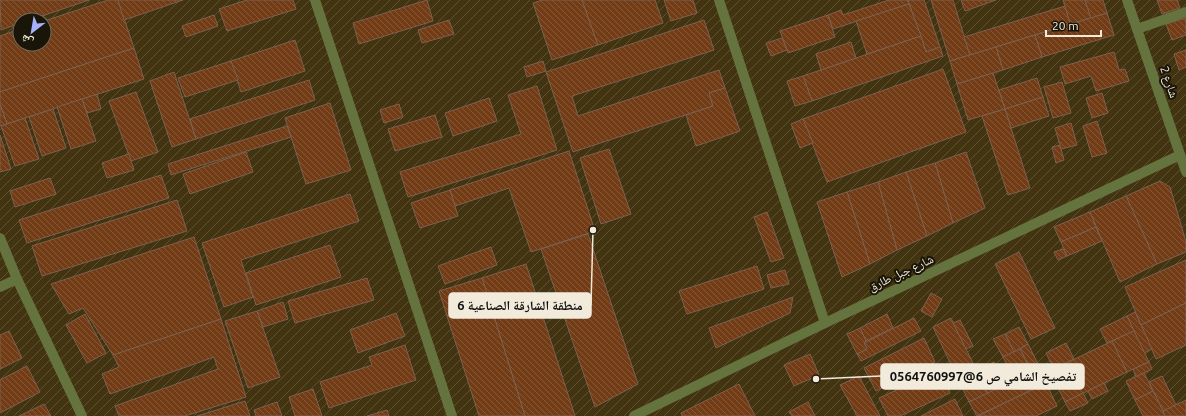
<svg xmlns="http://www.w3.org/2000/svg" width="1186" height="416" font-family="Ubuntu,'Noto Naskh Arabic',sans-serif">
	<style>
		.industrial { fill: url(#industrial-furrows); fill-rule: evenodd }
		.building { fill: url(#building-back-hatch); stroke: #7d6150 }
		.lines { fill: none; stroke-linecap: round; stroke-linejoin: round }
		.lane { stroke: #65733e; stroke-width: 10 }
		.street { stroke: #65733e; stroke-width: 10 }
		.labels { text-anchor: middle; stroke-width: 4; stroke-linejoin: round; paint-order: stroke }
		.street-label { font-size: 12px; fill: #f2ebdb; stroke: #1a1509 }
		.leader { fill: none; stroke: #f2ebdb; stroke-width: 1.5 }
		.callout-dot { fill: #f2ebdb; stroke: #1a1509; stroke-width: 1.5 }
		.callout { fill: #f2ebdb; stroke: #f2ebdb; stroke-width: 1.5 }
		.callout-label { font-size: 13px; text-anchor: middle; font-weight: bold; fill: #111 }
	</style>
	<defs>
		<pattern id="industrial-furrows" width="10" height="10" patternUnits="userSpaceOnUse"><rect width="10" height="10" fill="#433411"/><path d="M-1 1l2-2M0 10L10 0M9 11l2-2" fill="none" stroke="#5f5233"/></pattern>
		<pattern id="building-back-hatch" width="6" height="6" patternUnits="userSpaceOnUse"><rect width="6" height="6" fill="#713c16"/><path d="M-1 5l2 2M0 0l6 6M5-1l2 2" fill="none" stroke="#865837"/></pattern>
	</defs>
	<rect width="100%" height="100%" fill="#372b10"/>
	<path class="industrial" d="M0 0H1186V416H0ZM20 20H44V44H20Z"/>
	<g class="building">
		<polygon points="0,0 89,0 30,20 20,20 20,23 1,30"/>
		<polygon points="108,0 118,0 134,48 0,92 0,36 20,29 20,44 44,44 44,21"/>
		<polygon points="118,0 183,0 124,20"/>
		<polygon points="247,0 293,0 296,9 227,31 219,9"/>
		<polygon points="427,0 433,21 359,44 353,23"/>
		<polygon points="543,0 582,0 598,45 552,60 533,3"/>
		<polygon points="582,0 655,0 663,23 598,45"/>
		<polygon points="664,0 693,0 697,13 671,21"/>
		<polygon points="889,0 908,0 909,4 833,29 828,15 841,10 843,15"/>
		<polygon points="908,0 924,0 940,47 926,52"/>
		<polygon points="931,0 953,0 970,55 950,61"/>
		<polygon points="961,0 996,0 965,11"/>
		<polygon points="1063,0 1085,0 1091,18 1070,24"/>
		<polygon points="1085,0 1103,0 1107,13 1091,18"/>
		<polygon points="1157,0 1177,0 1180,8 1162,14"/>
		<polygon points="909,4 921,36 867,54 856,21"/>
		<polygon points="1065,6 1070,24 970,55 964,37"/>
		<polygon points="1107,13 1114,35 1042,57 1035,35"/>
		<polygon points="214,15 218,26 186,37 182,26"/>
		<polygon points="828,15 835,37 788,53 780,31"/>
		<polygon points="1186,18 1186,35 1172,40 1166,24"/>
		<polygon points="449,20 454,34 422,43 418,30"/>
		<polygon points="704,20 714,50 572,96 578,116 719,70 725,88 709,93 713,106 573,152 546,72"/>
		<polygon points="1035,35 1042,57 1003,70 996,47"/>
		<polygon points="921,36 926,52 940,47 943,56 812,101 803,76"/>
		<polygon points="782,38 787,50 771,56 766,43"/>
		<polygon points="295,40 305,71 241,92 231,61"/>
		<polygon points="851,42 856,58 821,70 816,54"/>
		<polygon points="996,47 1003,70 957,84 950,61"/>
		<polygon points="134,48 144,79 7,124 0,104 0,92"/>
		<polygon points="1186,50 1186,67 1179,70 1174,54"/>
		<polygon points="1114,52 1119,70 1125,69 1129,81 1096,91 1091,76 1065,84 1060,67"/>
		<polygon points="231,61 238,80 185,97 178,78"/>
		<polygon points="543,61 546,71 527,77 524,67"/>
		<polygon points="943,69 966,132 827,182 803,119"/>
		<polygon points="174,72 196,139 172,147 150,81"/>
		<polygon points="993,73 1005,109 968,120 957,84"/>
		<polygon points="803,76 812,101 795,106 787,81"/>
		<polygon points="1037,78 1043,97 1005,109 999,90"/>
		<polygon points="309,80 315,100 196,139 190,119"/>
		<polygon points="1062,82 1071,113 1053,118 1044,87"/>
		<polygon points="537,86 557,150 408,197 400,172 521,134 508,95"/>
		<polygon points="725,88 740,131 696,146 686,115 713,106 709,93"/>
		<polygon points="136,92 158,152 131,161 109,101"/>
		<polygon points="1102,93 1108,113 1092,118 1086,98"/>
		<polygon points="97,94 101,109 87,113 82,99"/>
		<polygon points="1043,97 1049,116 1011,128 1005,109"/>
		<polygon points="489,98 497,121 453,136 445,113"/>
		<polygon points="82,99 96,141 71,149 57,107"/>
		<polygon points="330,103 351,170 306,184 285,118"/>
		<polygon points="0,104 7,124 0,126"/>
		<polygon points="399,104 403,117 384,123 380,110"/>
		<polygon points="53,109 66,148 42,156 29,117"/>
		<polygon points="1005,109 1030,188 1008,195 982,116"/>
		<polygon points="435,115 442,137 395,151 388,129"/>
		<polygon points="25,118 39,159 15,166 1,126"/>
		<polygon points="803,119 813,143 800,148 791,124"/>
		<polygon points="1097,121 1107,153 1092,157 1083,126"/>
		<polygon points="1071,123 1077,145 1061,149 1055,128"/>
		<polygon points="287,126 291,137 171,175 168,164"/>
		<polygon points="0,135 11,169 0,172"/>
		<polygon points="1060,145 1064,160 1056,163 1052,147"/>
		<polygon points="609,149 631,214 601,224 580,158"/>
		<polygon points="569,151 595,231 531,252 509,188 455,206 450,190"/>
		<polygon points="246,152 253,172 190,194 183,174"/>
		<polygon points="966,152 985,208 953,223 935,163"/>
		<polygon points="129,154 134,170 107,178 102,163"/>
		<polygon points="935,163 953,223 927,236 906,172"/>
		<polygon points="906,172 927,236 897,250 878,182"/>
		<polygon points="161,175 169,198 27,243 19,220"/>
		<polygon points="50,178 56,194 15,207 10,191"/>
		<polygon points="1160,181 1170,187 1186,242 1186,252 1157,264 1126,196"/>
		<polygon points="878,182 897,250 870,264 847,192"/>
		<polygon points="450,190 458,216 420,228 411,203"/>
		<polygon points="847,192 870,264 842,277 817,202"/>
		<polygon points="350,194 359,221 241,260 253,297 224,307 202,243"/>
		<polygon points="1126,196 1157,264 1120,282 1090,212"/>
		<polygon points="177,200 187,231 42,276 32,246"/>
		<polygon points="767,212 784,258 771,262 754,217"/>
		<polygon points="1090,212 1096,227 1061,242 1054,227"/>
		<polygon points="1096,227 1102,241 1067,256 1061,242"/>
		<polygon points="588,234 638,384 595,407 541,249"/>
		<polygon points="194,237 221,319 113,355 83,308 69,314 51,284"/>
		<polygon points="330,245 341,277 256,305 246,273"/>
		<polygon points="491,247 497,265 445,284 438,266"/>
		<polygon points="1063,249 1067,256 1058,260 1054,252"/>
		<polygon points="1019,252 1055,328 1031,339 995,264"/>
		<polygon points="1186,260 1186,303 1141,325 1125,287"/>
		<polygon points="526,264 575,416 525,416 482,278"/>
		<polygon points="757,266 764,289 687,314 679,291"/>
		<polygon points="785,270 789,284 771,288 767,275"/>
		<polygon points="367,278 374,300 295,323 288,301"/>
		<polygon points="482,278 525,416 479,416 439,291"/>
		<polygon points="931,293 942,299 932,317 921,311"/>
		<polygon points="793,297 790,313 716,348 709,328"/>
		<polygon points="283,302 288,319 263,327 257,311"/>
		<polygon points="1186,303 1186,345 1156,359 1141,325"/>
		<polygon points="257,311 280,377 248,388 225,321"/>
		<polygon points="1135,312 1152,349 1144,353 1127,316"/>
		<polygon points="396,313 405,336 358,353 350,330"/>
		<polygon points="85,314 106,353 87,363 66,325"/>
		<polygon points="887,314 893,328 866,341 860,328"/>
		<polygon points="1127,316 1134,331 1107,343 1100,329"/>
		<polygon points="914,318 921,331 861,361 857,354 867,349 864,343"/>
		<polygon points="951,318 988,394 969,402 933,327"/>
		<polygon points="221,319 246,397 185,416 119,416 115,406 218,369 214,357 110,394 102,374 119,367 113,355"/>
		<polygon points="960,320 973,346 966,349 953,323"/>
		<polygon points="1019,327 1028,344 1014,352 1005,334"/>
		<polygon points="860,328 866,341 864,343 867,349 857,354 847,334"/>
		<polygon points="9,331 22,358 0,369 0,335"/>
		<polygon points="1134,331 1149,362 1127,372 1112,341"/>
		<polygon points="1005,334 1014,352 1003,357 993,339"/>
		<polygon points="924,338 935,362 876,391 864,368"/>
		<polygon points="1112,341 1127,372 1065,402 1050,371"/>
		<polygon points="1066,343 1074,359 1054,369 1046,353"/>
		<polygon points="1028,344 1040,368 1032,372 1020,349"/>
		<polygon points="405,345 416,380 329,408 320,382 372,365 369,357"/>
		<polygon points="1020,349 1027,363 1010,371 1003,357"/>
		<polygon points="810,354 819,375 794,386 784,365"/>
		<polygon points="994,362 1006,385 988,394 977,370"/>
		<polygon points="1149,362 1152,369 1136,377 1133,369"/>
		<polygon points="1027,363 1032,372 1015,381 1010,371"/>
		<polygon points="27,366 40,392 0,413 0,380"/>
		<polygon points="1040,368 1046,383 977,416 969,402"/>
		<polygon points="940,370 950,393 900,416 888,416 879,398"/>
		<polygon points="1144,373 1153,391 1135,400 1126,381"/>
		<polygon points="859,376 880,416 857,416 840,385"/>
		<polygon points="1162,376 1176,405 1163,411 1149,382"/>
		<polygon points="1046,383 1057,406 1036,416 978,416"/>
		<polygon points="1104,383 1108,391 1092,399 1088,391"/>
		<polygon points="739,384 755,416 682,416 681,413"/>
		<polygon points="313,389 322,416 295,416 289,397"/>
		<polygon points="1153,391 1163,411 1165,416 1143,416 1135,400"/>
		<polygon points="1083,393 1088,403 1070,411 1065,402"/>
		<polygon points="955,399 963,416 921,416"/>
		<polygon points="1186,400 1186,416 1165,416 1163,411"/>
		<polygon points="245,401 250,416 197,416"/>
		<polygon points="277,402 282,416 256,416 254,410"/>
		<polygon points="808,402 815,416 792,416 789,412"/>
		<polygon points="44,404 51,416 19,416"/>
		<polygon points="387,410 389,416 367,416"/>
	</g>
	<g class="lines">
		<polyline class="lane" points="1137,29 1186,12"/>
		<g class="street">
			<polyline points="315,0 452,416"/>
			<polyline points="719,0 825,323"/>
			<polyline points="1127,0 1186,172"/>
			<polyline points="0,238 17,279 82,416"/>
			<polyline points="0,287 17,279"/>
			<polyline points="634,416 825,323 1180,155"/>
		</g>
	</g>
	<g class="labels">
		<g class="street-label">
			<text transform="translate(1169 82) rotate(71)" y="4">شارع 2</text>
			<text transform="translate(901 273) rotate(-25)" y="4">شارع جبل طارق</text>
		</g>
	</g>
	<path class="leader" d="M593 230L591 305M816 379L881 376"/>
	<g class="callout-dot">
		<circle cx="593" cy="230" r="4"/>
		<circle cx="816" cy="379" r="4"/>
	</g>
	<g class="callout">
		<rect x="449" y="293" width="142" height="25" rx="4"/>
		<rect x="881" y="364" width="203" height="25" rx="4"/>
	</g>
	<g class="callout-label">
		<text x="520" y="310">منطقة الشارقة الصناعية 6</text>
		<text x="983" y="381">تفصيخ الشامي ص 6@0564760997</text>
	</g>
	<g transform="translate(32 32) rotate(211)"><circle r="19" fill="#1a1509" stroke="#706b5d"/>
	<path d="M0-3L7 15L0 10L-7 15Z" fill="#a4b2fc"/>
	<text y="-6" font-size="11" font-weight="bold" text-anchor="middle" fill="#f2ebdb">ش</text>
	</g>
	<path d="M1046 30v6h55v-6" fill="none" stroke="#f2ebdb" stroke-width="2"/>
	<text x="1052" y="30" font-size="12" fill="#f2ebdb" stroke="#1a1509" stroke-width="3" paint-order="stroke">20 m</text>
</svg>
